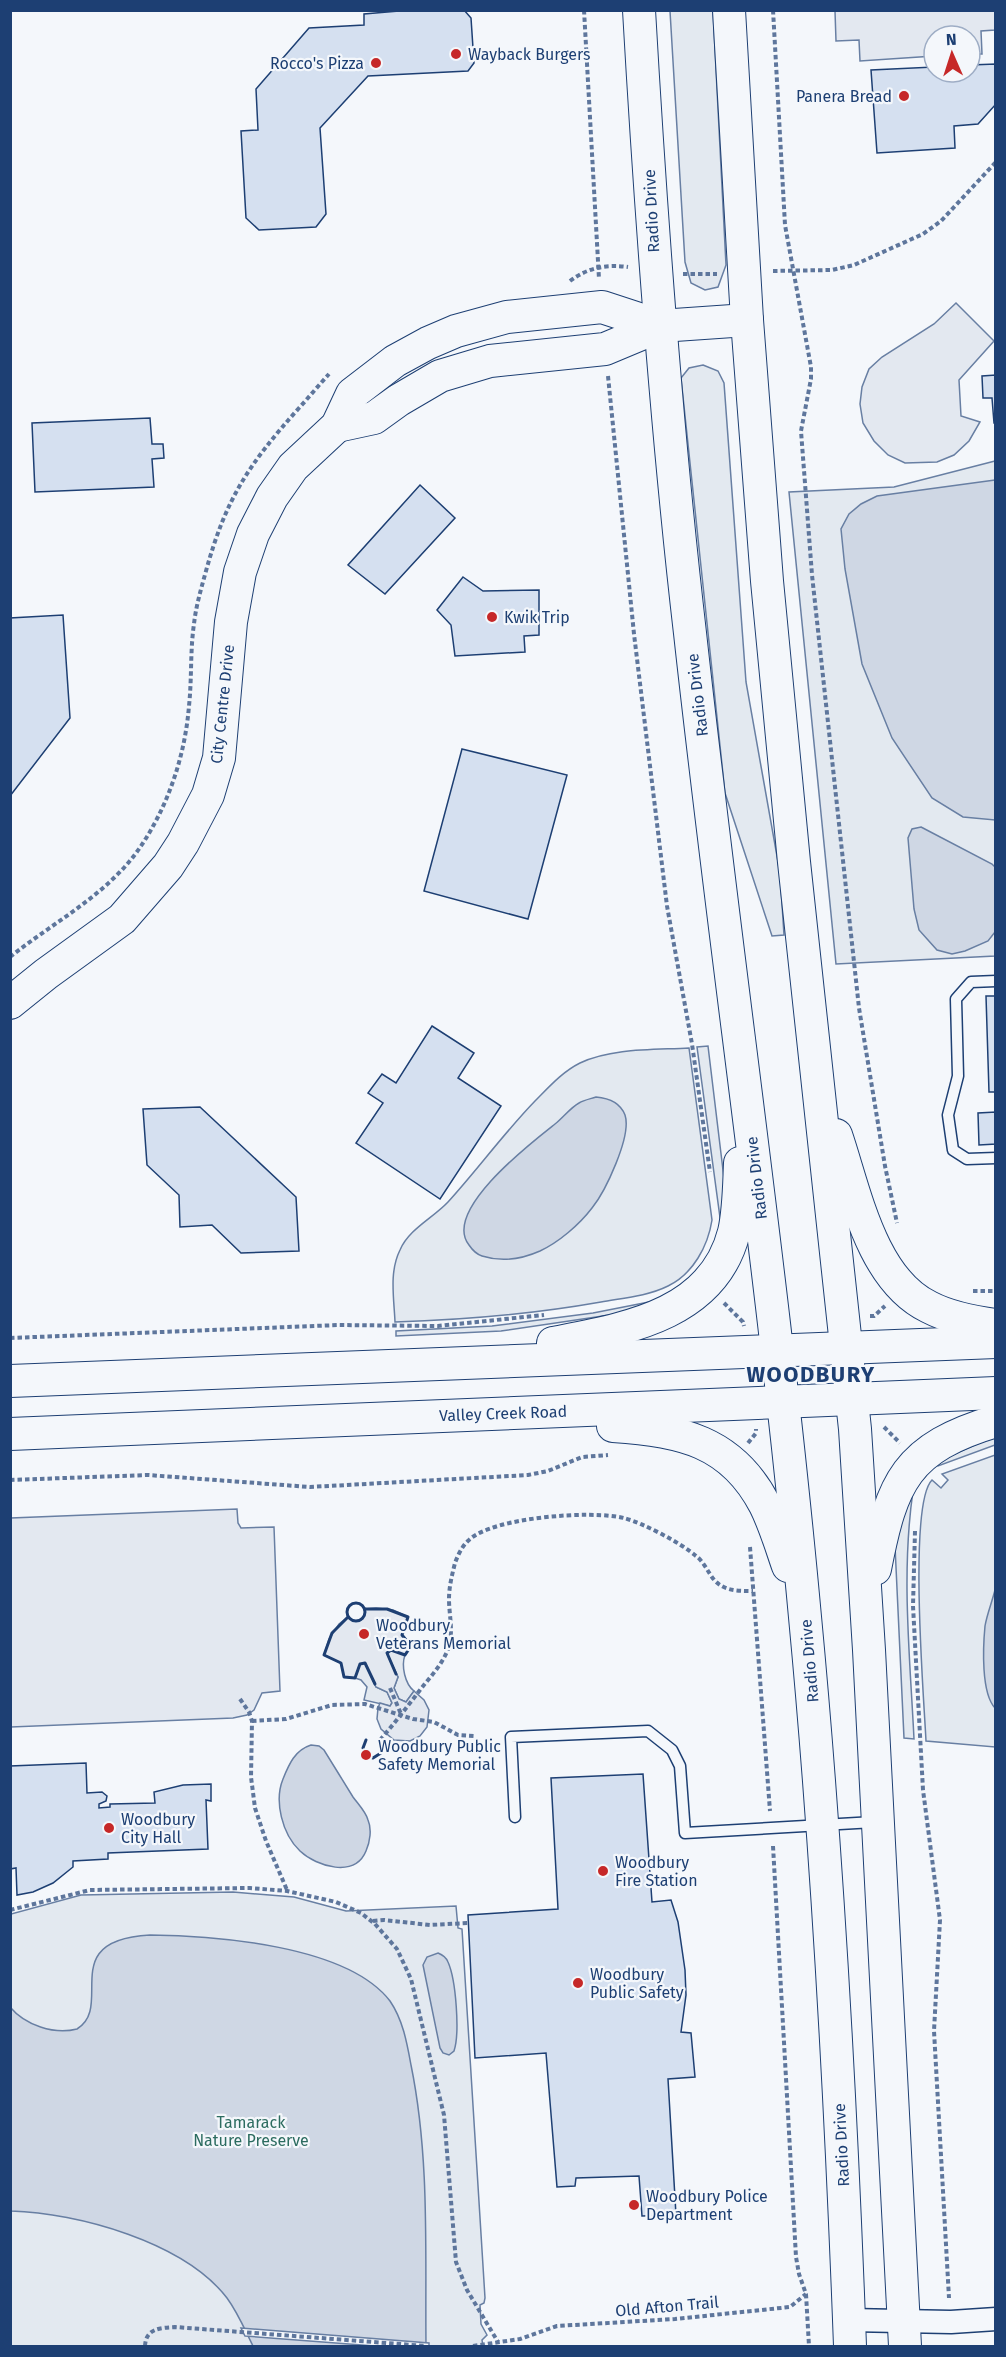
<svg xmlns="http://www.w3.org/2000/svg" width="1006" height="2357" font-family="'Fira Sans',sans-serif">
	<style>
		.green { fill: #e3e9f0; stroke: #687fa3; stroke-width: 1.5 }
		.parking { fill: #e3e8f0; stroke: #687fa3; stroke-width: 1.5 }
		.water { fill: #cfd7e4; stroke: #687fa3; stroke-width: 1.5 }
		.pier { fill: #f4f7fb; stroke: #687fa3; stroke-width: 1.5 }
		.building { fill: #d5e0f0; stroke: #1d3f73; stroke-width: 1.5 }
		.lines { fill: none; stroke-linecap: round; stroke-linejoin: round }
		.lane-casing { stroke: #1d3f73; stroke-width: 13 }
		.street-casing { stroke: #1d3f73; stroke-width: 25 }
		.secondary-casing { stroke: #1d3f73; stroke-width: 34 }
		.path { stroke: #5e769c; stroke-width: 4; stroke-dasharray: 4.5 3; stroke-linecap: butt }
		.lane { stroke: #f4f7fb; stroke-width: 10 }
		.street { stroke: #f4f7fb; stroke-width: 22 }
		.secondary { stroke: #f4f7fb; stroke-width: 32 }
		.wall { stroke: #1d3f73; stroke-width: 3 }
		.poi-dot { fill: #c62828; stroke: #f4f7fb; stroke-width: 2 }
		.labels { text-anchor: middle; stroke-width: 4.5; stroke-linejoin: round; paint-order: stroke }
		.poi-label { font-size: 16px; fill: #1d3f73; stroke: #f4f7fb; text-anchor: start }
		.street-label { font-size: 16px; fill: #1d3f73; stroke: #f4f7fb }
		.park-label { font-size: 16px; fill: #2c6c60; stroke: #f4f7fb }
		.district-label { font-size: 22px; font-weight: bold; letter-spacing: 1.5px; fill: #1d3f73; stroke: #f4f7fb }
	</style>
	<rect width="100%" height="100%" fill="#f4f7fb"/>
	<g class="green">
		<polygon points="670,11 713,11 726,265 718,287 705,290 691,283 685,262"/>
		<polygon points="703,365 718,371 724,383 746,682 780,873 784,935 772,936 725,793 681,378 689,368"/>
		<polygon points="995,461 995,956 836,964 789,492 894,487"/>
		<polygon points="708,1046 726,1195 721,1225 697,1047"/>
		<path d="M689 1048 712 1220C708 1246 693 1274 668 1286 648 1296 623 1298 601 1302 533 1314 464 1320 395 1322 394 1298 389 1272 400 1250 409 1229 433 1218 448 1202 478 1169 504 1133 535 1101 549 1087 562 1072 580 1063 612 1048 654 1050 689 1048Z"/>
		<polygon points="654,1301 630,1312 501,1331 396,1336 396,1331 492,1326 593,1313"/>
		<polygon points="995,1436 995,1445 938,1466 934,1463"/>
		<path d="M995 1455V1747L926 1741C924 1699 908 1504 932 1480L941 1488 948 1480 942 1474Z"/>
		<path d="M913 1491C901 1574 910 1657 914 1739L904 1738 895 1546V1538Z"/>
		<path d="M391 1650 405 1655C401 1666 405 1684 414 1691L406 1702 399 1699 394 1688 398 1677 387 1653Z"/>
		<polygon points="365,1663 376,1687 387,1692 392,1703 390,1706 364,1700 367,1687 361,1680 355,1678 360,1664"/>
		<polygon points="233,1892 294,1897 346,1911 456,1906 458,1928 462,1929 485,2298 484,2303 480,2305 481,2324 487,2335 482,2340 483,2346 11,2346 11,1914 81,1895"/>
	</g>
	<g class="parking">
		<polygon points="835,11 995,11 995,30 981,31 982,54 970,54 970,36 934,36 934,56 860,61 859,40 836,41"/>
		<polygon points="956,303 994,341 959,380 961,416 980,422 969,441 954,455 937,462 905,463 888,455 874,441 863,423 860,404 862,387 869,369 882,357 934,324"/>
		<polygon points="237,1509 238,1523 241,1528 274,1527 280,1691 262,1693 254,1710 247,1715 233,1718 11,1727 11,1518"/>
		<polygon points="376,1608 393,1610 408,1617 402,1635 411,1646 405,1655 391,1650 387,1654 398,1677 394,1688 399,1699 406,1702 414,1691 424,1700 429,1710 427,1727 420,1736 410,1741 394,1740 381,1729 377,1719 378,1708 380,1703 390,1706 392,1703 387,1692 376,1687 365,1663 360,1664 355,1678 344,1677 341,1663 324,1655 329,1639 339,1624 348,1617 354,1621 361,1620 365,1614 365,1609"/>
	</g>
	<g class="water">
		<polygon points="995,480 996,480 995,820 963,817 932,798 892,738 862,664 845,569 841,529 849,514 861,504 877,496"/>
		<polygon points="921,827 992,864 995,867 995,932 988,941 965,951 952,954 937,950 919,930 914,909 908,838 912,829"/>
		<path d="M596 1097C608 1098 620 1102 625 1115 632 1136 605 1192 592 1208 579 1225 559 1242 540 1251 522 1259 501 1262 482 1256 476 1254 473 1251 469 1245 442 1211 531 1143 555 1124 563 1118 570 1108 579 1103 584 1100 590 1099 596 1097Z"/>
		<path d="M995 1590 996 1708H995C981 1693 983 1647 985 1626 987 1614 992 1602 995 1590Z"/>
		<path d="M311 1745 319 1746 324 1750C334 1766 343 1781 353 1797 358 1804 366 1812 368 1820 372 1829 370 1842 366 1851 355 1878 317 1867 300 1851 282 1834 274 1801 283 1779 289 1764 295 1750 311 1745Z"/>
		<path d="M150 1935C216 1936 347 1945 390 2001 403 2020 407 2043 411 2065 430 2158 425 2253 426 2346H253C245 2330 238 2313 227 2298 184 2242 78 2213 11 2211L10 2007C25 2025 54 2035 77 2029 115 2006 55 1940 150 1935Z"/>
		<path d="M438 1953C443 1955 446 1957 448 1962 456 1980 460 2033 454 2051L449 2055 443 2053 440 2048 423 1965 427 1957Z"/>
	</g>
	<polygon class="pier" points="241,2328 429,2343 429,2346 375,2346 245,2336"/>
	<g class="building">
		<polygon points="411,10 464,10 471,18 474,63 468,71 368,76 320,128 326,214 316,227 259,230 246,218 241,131 258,130 256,89 309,28 364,25 364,14"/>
		<polygon points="996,64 996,104 978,124 954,126 955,148 877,153 871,70 934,67 934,72 970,72 970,65"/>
		<polygon points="996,375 996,423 994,423 992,398 983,398 982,376"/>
		<polygon points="150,418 152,444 163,444 164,458 152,459 154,487 35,492 32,423"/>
		<polygon points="420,485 455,518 385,594 348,565"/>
		<polygon points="463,577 483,591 539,590 539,635 524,636 525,652 455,656 451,625 437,610"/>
		<polygon points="63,615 70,718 10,796 10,618"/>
		<polygon points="462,749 567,775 528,919 424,891"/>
		<polygon points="986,996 996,996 996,1092 989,1092"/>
		<polygon points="432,1026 474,1053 458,1078 501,1106 440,1199 356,1143 383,1103 368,1093 382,1074 396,1083"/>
		<polygon points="200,1107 296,1197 299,1251 241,1253 212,1225 180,1227 179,1195 147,1165 143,1109"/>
		<polygon points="996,1112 996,1144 979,1145 978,1113"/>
		<polygon points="86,1763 87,1793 102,1792 107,1796 106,1801 99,1804 99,1808 110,1807 110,1804 155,1803 154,1792 183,1785 211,1784 211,1801 206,1800 208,1849 108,1853 108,1859 73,1861 73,1867 53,1883 33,1892 17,1895 16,1868 10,1869 10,1766"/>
		<polygon points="643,1774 652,1902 671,1900 678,1922 685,1970 686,1995 681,2032 691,2033 695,2077 668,2079 676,2215 642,2216 639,2176 576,2178 575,2186 557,2187 546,2053 475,2058 468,1915 558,1909 551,1778"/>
	</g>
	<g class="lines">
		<g class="lane-casing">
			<g id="lane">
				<polyline points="996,981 971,982 956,999 958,1076 948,1115 953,1150 967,1159 996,1158"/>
				<polyline points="515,1817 511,1737 648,1731 672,1750 680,1766 685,1833 874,1822"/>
			</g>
		</g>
		<g class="street-casing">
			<polyline id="street" points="849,2320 951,2322 996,2319"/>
		</g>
		<g class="secondary-casing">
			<g id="secondary">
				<path d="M639 10C651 219 666 426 690 633 726 961 775 1288 805 1617 828 1860 841 2103 850 2346"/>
				<polyline points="729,10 747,320 767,581 794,862 855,1429 869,1650 905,2346"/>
				<polyline points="337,426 374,418 399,400 440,376 490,361 605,349 660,326 747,320"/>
				<polyline points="10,1003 46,974 122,919 168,866 183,843 208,795 219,758 231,622 240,572 253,534 272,497 293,467 337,426 352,394 395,361 428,343 456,331 507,317 602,307 660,326"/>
				<path d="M836 1135C855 1191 871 1279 929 1307 950 1318 973 1322 996 1325"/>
				<path d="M553 1343C624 1329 713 1316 734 1232 739 1210 739 1186 740 1163"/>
				<polyline points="10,1381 996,1342"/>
				<path d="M613 1426C680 1430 732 1441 765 1505 775 1525 781 1546 788 1566"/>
				<polyline points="10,1434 996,1393"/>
				<path d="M875 1569C892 1481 906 1448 996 1421"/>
			</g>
		</g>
		<g class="path">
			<polyline points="584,10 599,279"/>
			<polyline points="773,10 785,225 811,367 811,379 801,431 812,575 859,1008 885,1166 897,1223"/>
			<polyline points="773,271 832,270 854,265 923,234 941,221 996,162"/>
			<polyline points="683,274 717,274"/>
			<path d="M570 281C587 268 606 264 628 267"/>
			<polyline points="608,376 634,634 667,906 692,1044 710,1172"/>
			<path d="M10 957C55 921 109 894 141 846 169 804 185 755 189 706 192 678 190 651 194 624 196 606 201 589 206 571 226 498 249 464 299 408 309 397 319 385 329 374"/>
			<polyline points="973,1291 996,1291"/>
			<polyline points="724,1303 743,1322 744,1326"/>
			<polyline points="870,1316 874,1316 885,1306"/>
			<polyline points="10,1338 339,1325 438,1326 544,1315"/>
			<polyline points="884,1427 900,1443"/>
			<polyline points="748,1443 756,1433 756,1429"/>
			<polyline points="10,1480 148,1475 310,1487 528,1475 548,1471 582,1457 608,1455"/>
			<polyline points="915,1531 913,1606 923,1790 940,1920 934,2031 949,2298"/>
			<polyline points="750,1547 770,1811"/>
			<polyline points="390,1688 401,1714"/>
			<polyline points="240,1699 249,1712 252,1721 251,1777 255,1808 266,1841 287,1890"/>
			<polyline points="252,1721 286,1719 332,1705 365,1704 413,1719 434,1722 458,1735 475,1736"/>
			<path d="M380 1740C394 1724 407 1707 420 1690 430 1677 442 1665 448 1649 454 1632 449 1616 449 1599 449 1587 452 1575 455 1563 458 1555 462 1546 469 1540 493 1517 592 1510 624 1518 643 1523 681 1543 696 1556 702 1560 706 1568 710 1574 720 1591 735 1591 753 1591"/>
			<polyline points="773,1846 796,2257 799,2274 806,2294 809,2346"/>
			<polyline points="10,1910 90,1890 250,1888 287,1891 336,1902 361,1913 375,1924 397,1949 411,1979 444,2115 456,2262 467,2290 498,2342"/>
			<polyline points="373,1921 384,1920 430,1925 468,1923"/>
			<path d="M145 2346C146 2328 160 2328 175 2327L426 2346"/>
			<polyline points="473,2346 520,2339 557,2326 675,2319 790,2307 806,2294"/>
		</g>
		<use href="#lane" class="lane"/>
		<use href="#street" class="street"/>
		<use href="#secondary" class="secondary"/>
		<g class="wall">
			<circle cx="356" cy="1612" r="9"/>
			<polyline points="365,1609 387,1609 408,1617 402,1635 411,1646 405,1655 391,1650 387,1653 396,1674"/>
			<polyline points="348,1617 332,1633 324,1655 341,1663 344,1677 355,1678 360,1664 365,1663 375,1684"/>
			<polyline points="366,1740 363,1748 366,1755 373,1758 381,1753"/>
		</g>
	</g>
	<g class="poi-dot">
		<circle cx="456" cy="54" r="6"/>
		<circle cx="376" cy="63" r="6"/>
		<circle cx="904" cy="96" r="6"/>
		<circle cx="492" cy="617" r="6"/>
		<circle cx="364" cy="1634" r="6"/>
		<circle cx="366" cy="1755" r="6"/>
		<circle cx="109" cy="1828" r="6"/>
		<circle cx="603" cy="1871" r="6"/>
		<circle cx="578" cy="1983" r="6"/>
		<circle cx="634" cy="2205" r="6"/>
	</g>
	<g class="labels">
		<g class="poi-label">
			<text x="468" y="60">Wayback Burgers</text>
			<text x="364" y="69" text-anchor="end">Rocco's Pizza</text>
			<text x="892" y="102" text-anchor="end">Panera Bread</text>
			<text x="504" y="623">Kwik Trip</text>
			<text x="376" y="1631">Woodbury<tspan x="376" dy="18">Veterans Memorial</tspan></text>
			<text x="378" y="1752">Woodbury Public<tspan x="378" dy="18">Safety Memorial</tspan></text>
			<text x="121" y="1825">Woodbury<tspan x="121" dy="18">City Hall</tspan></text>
			<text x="615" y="1868">Woodbury<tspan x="615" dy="18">Fire Station</tspan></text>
			<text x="590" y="1980">Woodbury<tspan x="590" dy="18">Public Safety</tspan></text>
			<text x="646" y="2202">Woodbury Police<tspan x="646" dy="18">Department</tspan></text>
		</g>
		<g class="street-label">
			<text transform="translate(651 211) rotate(-93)" y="6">Radio Drive</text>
			<text transform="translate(697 695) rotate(-97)" y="6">Radio Drive</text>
			<text transform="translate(222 704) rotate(-84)" y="6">City Centre Drive</text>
			<text transform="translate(756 1178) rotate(-97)" y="6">Radio Drive</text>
			<text transform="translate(503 1413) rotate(-2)" y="6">Valley Creek Road</text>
			<text transform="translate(809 1661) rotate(-95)" y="6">Radio Drive</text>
			<text transform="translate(841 2145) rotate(-93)" y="6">Radio Drive</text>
			<text transform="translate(667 2306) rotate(-5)" y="6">Old Afton Trail</text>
		</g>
		<g class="park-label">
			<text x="251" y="2128">Tamarack<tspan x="251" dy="18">Nature Preserve</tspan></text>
		</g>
		<g class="district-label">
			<text x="811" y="1382">WOODBURY</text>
		</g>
	</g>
	<rect width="1006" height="2357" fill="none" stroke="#1d3f73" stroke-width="24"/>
	<g transform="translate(952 54) rotate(357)"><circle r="28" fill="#f4f7fb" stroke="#9eadc5" stroke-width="1.5"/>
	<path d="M0-4.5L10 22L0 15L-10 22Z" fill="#c62828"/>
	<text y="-9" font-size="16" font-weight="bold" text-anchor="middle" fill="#1d3f73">N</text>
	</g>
</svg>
